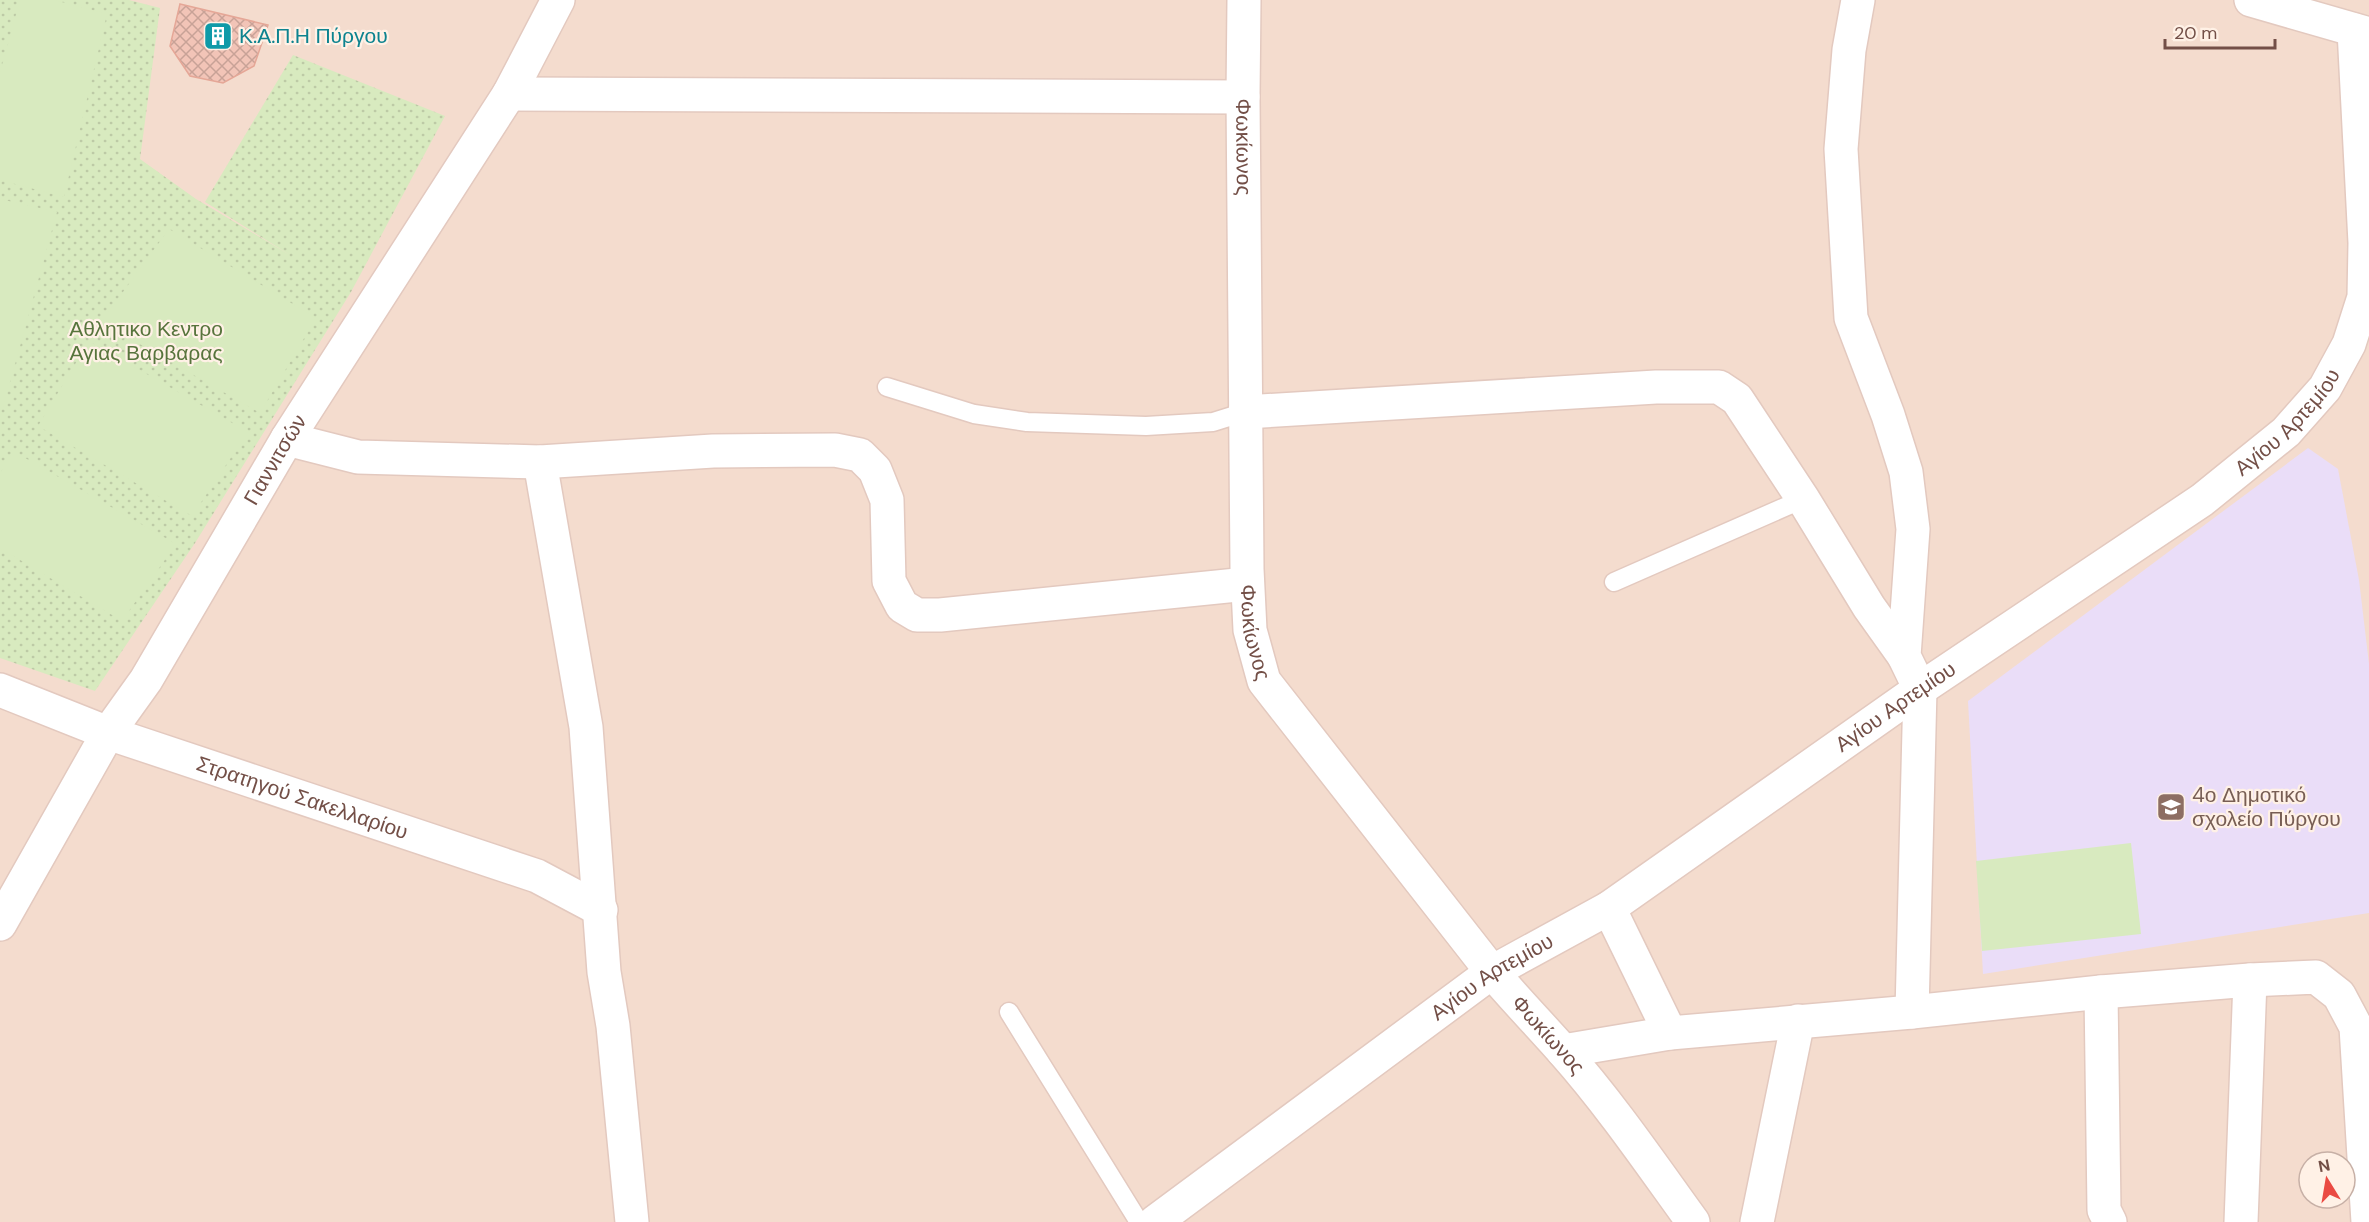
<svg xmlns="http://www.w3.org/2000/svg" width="2369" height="1222" font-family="'DM Sans',sans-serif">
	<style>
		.residential { fill: #f4dcce; fill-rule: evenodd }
		.education { fill: #eaddf8 }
		.park { fill: url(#park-dots) }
		.pitch { fill: #d8eabf }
		.building { fill: url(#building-cross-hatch); stroke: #e5a797; stroke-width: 1.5 }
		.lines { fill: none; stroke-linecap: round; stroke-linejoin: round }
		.service-casing { stroke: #e3c9bf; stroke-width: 21 }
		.minor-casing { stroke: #e3c9bf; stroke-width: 36 }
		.tertiary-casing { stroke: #e3c9bf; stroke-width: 36 }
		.service { stroke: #fff; stroke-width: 18 }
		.minor { stroke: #fff; stroke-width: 33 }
		.tertiary { stroke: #fff; stroke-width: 33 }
		.labels { text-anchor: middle; stroke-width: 4.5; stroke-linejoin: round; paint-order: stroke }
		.culture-label { font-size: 21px; fill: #0d838f; stroke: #fff1e6; text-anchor: start }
		.street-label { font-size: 21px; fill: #734f47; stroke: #fff1e6 }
		.park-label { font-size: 21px; fill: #57743c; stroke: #fff1e6 }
		.education-label { font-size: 21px; fill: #785e54; stroke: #fff1e6; text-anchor: start }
	</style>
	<defs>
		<pattern id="park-dots" width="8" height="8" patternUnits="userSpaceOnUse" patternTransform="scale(1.5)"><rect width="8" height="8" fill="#d8eabf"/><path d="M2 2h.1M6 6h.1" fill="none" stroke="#bdcaa6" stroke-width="1.8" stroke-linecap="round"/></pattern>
		<pattern id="building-cross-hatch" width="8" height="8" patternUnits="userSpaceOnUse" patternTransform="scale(1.5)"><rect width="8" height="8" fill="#f2c4b7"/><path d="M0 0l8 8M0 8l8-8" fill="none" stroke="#c8a297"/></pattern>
	</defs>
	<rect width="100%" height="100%" fill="#fdece0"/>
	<path class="residential" d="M0 0H2369V1222H0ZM2309 1162H2345V1198H2309Z"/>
	<polygon class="education" points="2308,448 2338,469 2359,580 2369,664 2369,913 1983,974 1968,701"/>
	<polygon class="park" points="0,0 129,0 160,8 140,159 196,199 290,255 205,202 293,55 445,116 351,292 195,543 95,691 0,658"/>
	<g class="pitch">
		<polygon points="20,0 54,0 107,14 64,197 0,180 0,72"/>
		<polygon points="0,199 57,212 3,408 0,407"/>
		<polygon points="169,229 316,318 260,413 101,322"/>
		<polygon points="89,341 248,432 192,516 38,426"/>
		<polygon points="13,451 176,544 122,621 0,548 0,473"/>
		<polygon points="2131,843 2141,934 1982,951 1976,861"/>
	</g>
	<polygon class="building" points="180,4 268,25 254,66 223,83 190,76 170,46"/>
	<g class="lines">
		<g class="service-casing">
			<g id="service">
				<polyline points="887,387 974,414 1027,422 1146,426 1213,422 1245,412"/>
				<polyline points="1614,582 1803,499"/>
				<polyline points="1009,1012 1139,1222"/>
			</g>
		</g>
		<g class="minor-casing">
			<g id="minor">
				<path id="s1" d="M1244 0 1243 97 1247 569 1250 630 1264 681 1492 972C1515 999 1539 1024 1563 1051 1610 1104 1651 1164 1693 1222"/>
				<polyline points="1858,0 1849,50 1841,149 1851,318 1888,415 1906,472 1913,529 1904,656 1920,689 1912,1012"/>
				<polyline points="509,94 1243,97"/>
				<polyline points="1245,412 1656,387 1719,387 1737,399 1803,499 1869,607 1904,656"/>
				<polyline points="287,439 358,457 540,462 713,451 835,450 860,455 875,470 887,500 889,581 902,606 917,615 940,615 1247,584"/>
				<polyline points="540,462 586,727 604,972 613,1026 632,1222"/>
				<path id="s2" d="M0 690 108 733 537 876 601 910"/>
				<polyline points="1609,908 1670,1033"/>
				<path id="s3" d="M0 924 108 733 146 680 287 439 509 94 558 0"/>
				<polyline points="2101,992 2104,1210 2110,1222"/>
				<polyline points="1563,1051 1670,1033 1912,1012 2101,992 2250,980 2316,977 2339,995 2356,1027 2368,1222"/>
				<path id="s4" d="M1155 1222 1492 972 1609 908 1920 689 2202 500 2286 432 2325 388 2349 344 2364 297 2365 243 2354 30"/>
				<polyline points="1757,1222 1798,1021"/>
				<polyline points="2241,1222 2250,980"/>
			</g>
		</g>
		<g class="tertiary-casing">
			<polyline id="tertiary" points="2251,0 2369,34"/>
		</g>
		<use href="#service" class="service"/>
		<use href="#minor" class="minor"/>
		<use href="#tertiary" class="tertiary"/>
	</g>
	<defs>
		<g id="building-square" transform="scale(1.5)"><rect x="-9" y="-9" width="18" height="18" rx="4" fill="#0f9aa8" stroke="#fff1e6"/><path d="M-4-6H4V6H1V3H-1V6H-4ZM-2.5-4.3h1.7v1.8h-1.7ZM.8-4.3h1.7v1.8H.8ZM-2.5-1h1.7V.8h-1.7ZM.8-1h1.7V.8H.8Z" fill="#fff"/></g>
		<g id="school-square" transform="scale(1.5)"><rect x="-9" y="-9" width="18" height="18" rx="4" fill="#8d6e63" stroke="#fff1e6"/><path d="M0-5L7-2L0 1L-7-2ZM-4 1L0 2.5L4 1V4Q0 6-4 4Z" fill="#fff"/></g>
	</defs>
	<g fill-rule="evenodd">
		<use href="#building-square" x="218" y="36"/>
		<use href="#school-square" x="2171" y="807"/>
	</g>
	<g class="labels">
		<g class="culture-label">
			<text x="239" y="43">Κ.Α.Π.Η Πύργου</text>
		</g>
		<g class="street-label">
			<text dy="7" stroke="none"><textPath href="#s1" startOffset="147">Φωκίωνος</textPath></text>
			<text dy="7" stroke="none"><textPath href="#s4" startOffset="1389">Αγίου Αρτεμίου</textPath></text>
			<text dy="7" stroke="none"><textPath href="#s3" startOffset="540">Γιαννιτσών</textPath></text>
			<text dy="7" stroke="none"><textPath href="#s1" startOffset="633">Φωκίωνος</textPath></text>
			<text dy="7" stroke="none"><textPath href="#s4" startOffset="903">Αγίου Αρτεμίου</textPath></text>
			<text dy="7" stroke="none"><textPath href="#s2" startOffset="321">Στρατηγού Σακελλαρίου</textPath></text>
			<text dy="7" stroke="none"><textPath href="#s4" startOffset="417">Αγίου Αρτεμίου</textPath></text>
			<text dy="7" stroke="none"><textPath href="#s1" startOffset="1137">Φωκίωνος</textPath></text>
		</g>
		<g class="park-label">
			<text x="146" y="336">Αθλητικο Κεντρο<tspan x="146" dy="24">Αγιας Βαρβαρας</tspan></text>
		</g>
		<g class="education-label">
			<text x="2192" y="802">4ο Δημοτικό<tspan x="2192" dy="24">σχολείο Πύργου</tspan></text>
		</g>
	</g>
	<g transform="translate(2327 1180) rotate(349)"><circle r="28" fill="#fff1e6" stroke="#c7b0a6" stroke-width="1.5"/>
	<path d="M0-4.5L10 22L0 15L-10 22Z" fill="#ea4a42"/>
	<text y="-9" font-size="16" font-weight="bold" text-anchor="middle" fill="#734f47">N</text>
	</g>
	<path d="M2165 39v9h110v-9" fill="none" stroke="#734f47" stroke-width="3"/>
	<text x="2174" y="39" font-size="18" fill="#734f47" stroke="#fff1e6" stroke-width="4.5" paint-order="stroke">20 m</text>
</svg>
